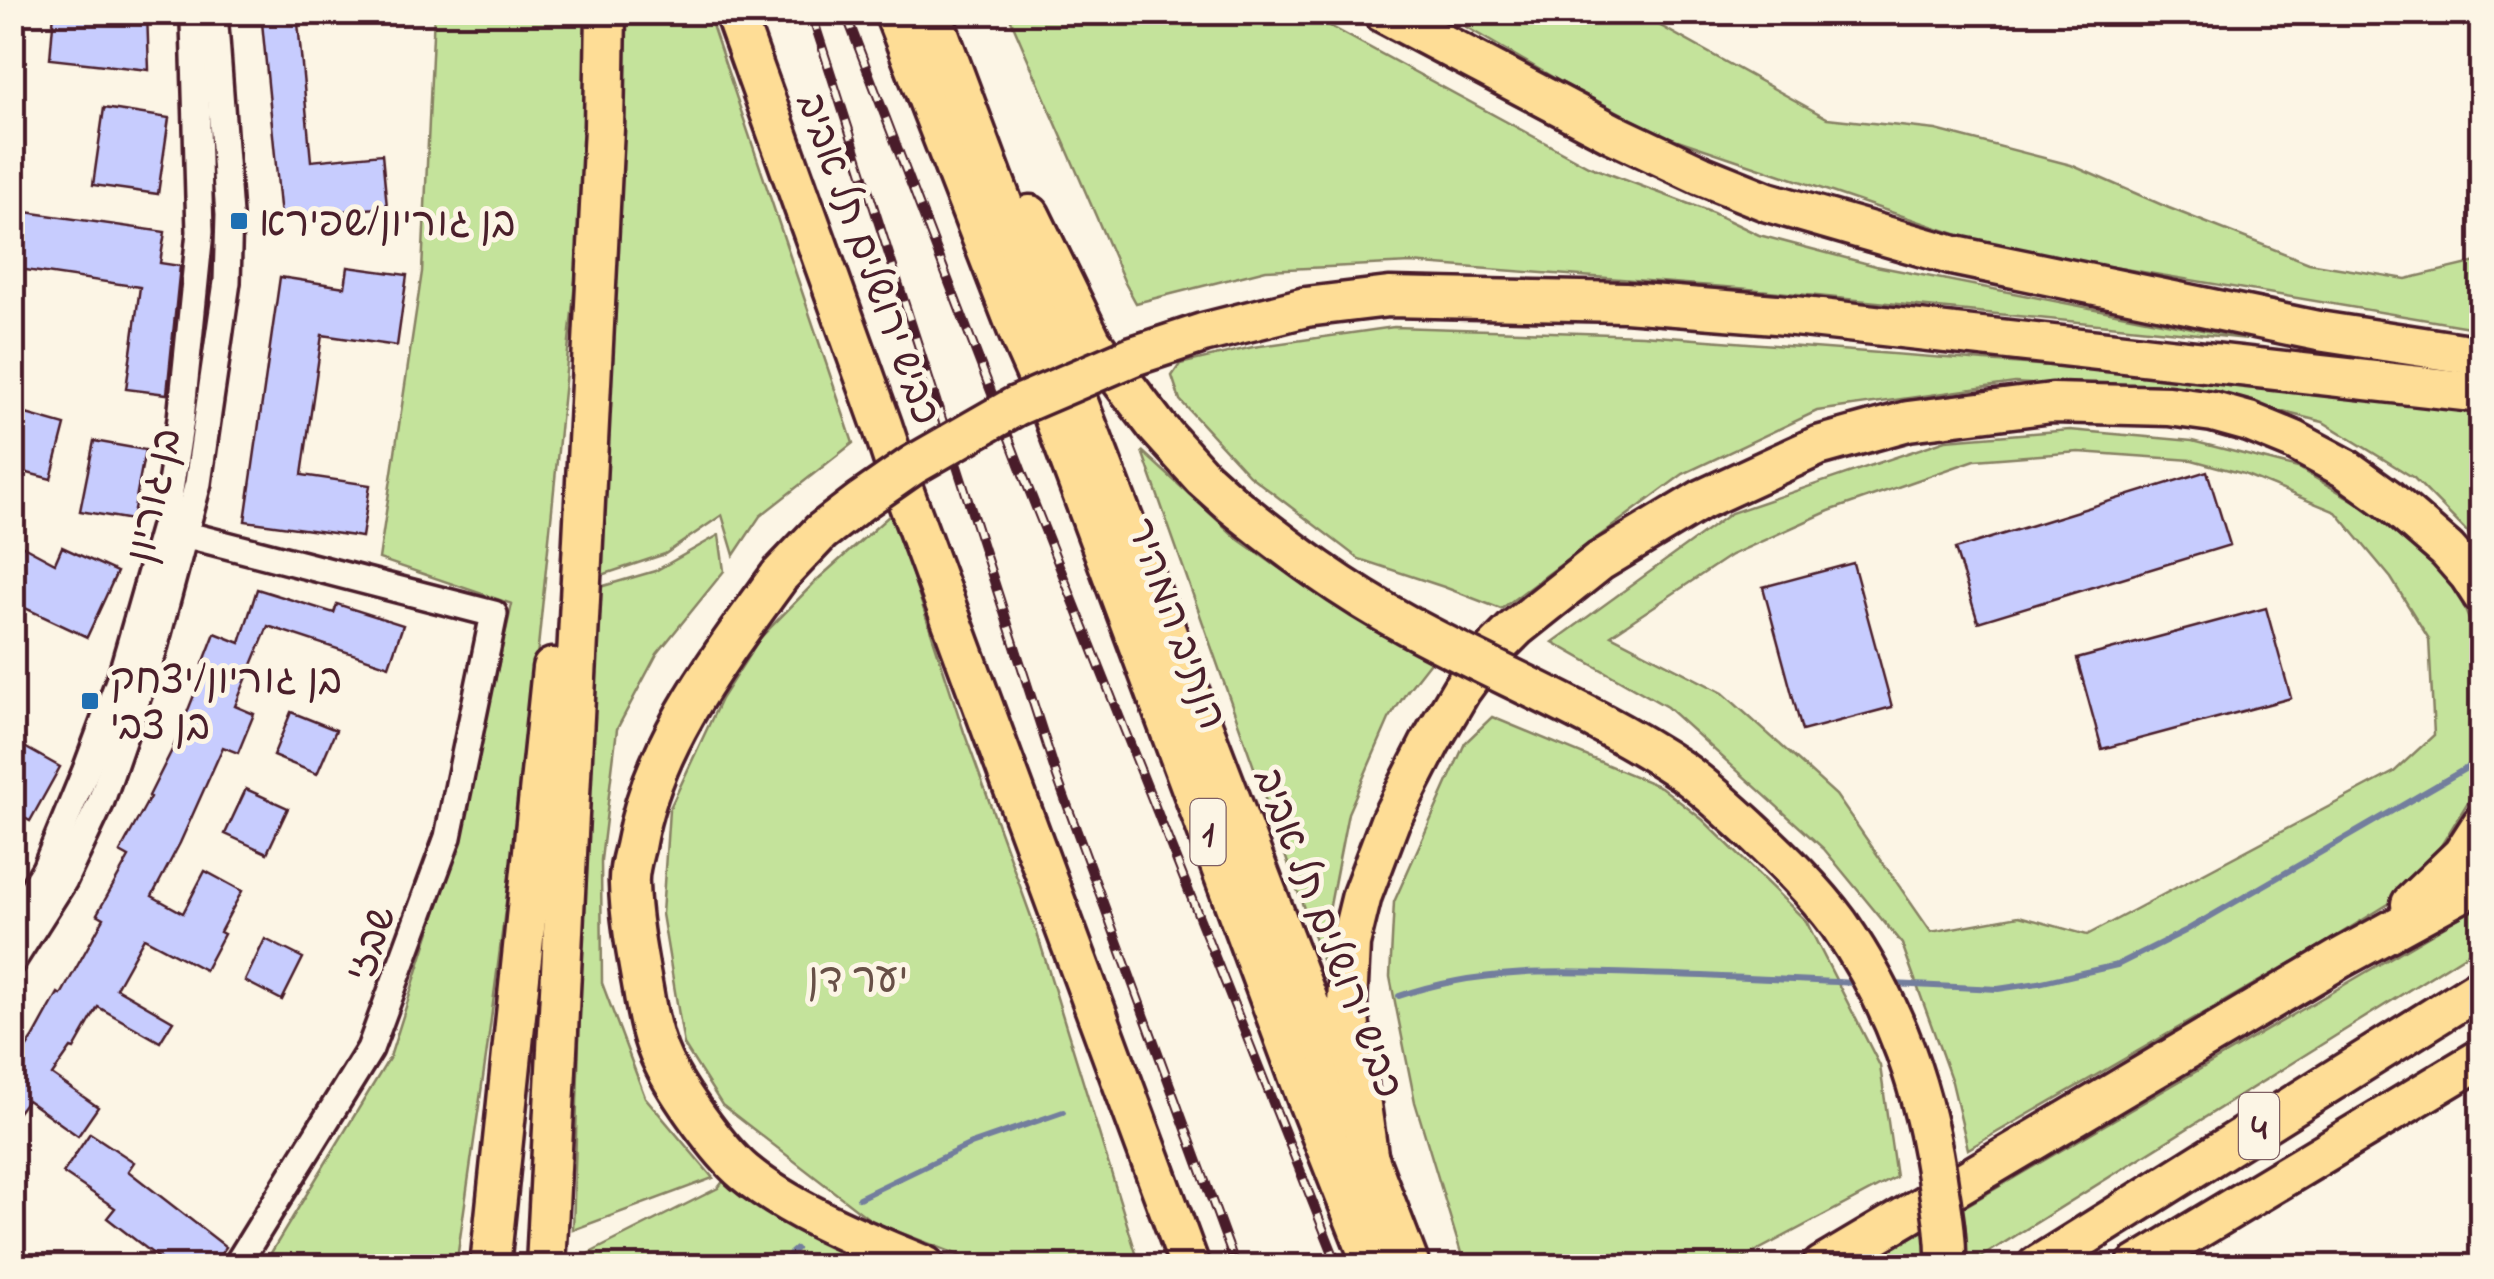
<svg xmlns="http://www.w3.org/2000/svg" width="2494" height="1279" font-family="'Indie Flower','Playpen Sans Hebrew',sans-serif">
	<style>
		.green { fill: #c4e39b; stroke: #878163; stroke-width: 2.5; fill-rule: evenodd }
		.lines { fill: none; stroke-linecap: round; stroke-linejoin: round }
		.stream { stroke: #737e9d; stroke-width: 6 }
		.building { fill: #c7ccfe; stroke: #4a1f2b; stroke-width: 2.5 }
		.minor-casing { stroke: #4a1f2b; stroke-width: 32 }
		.highway-casing { stroke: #4a1f2b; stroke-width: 45 }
		.minor { stroke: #fcf5e5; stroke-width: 25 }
		.highway { stroke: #fedd96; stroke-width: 38 }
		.rail-casing { stroke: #4a1f2b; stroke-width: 10 }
		.rail { stroke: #fcf5e5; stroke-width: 6; stroke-dasharray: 19; stroke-linecap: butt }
		.highway-bridge-casing { stroke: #4a1f2b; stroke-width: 45; stroke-linecap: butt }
		.highway-bridge { stroke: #fedd96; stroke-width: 38 }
		.poi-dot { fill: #1f6fb2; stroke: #fcf5e5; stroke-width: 4 }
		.labels { text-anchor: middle; stroke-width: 10; stroke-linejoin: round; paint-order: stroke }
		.shield { fill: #fcf5e5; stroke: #7f5f63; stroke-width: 2.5 }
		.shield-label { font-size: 38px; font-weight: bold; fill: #4a1f2b }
		.poi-label { font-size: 40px; fill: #4a1f2b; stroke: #fcf5e5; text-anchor: start }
		.street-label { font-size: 40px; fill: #4a1f2b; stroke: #fcf5e5 }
		.park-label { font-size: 40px; fill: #685047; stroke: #fcf5e5 }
	</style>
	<rect width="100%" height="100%" fill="#fcf5e5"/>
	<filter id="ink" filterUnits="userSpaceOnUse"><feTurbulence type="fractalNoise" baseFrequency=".01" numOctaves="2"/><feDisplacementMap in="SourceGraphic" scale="20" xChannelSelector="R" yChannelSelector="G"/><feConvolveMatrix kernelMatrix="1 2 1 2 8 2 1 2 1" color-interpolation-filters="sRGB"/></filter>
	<g filter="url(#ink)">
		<g class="green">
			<polygon points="1586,12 1607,17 1655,23 1827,118 1936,130 2071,165 2169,208 2309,263 2406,279 2481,261 2481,329 1994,247 1663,135 1561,82 1442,13"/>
			<polygon points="434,13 587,13 586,174 535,677 487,1050 456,1266 263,1266 390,1057 459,840 512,604 379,559 422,272"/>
			<polygon points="621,13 708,13 853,443 760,516 734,555 722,515 665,554 587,580 604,341 624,132"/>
			<polygon points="1008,13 1306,13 1588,166 1713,213 1759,235 1876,266 2248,339 1738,288 1411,263 1266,270 1136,303 1125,283"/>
			<polygon points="1394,327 1642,335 2090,369 2132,375 2481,406 2481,550 2478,543 2414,478 2323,422 2224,397 2015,383 1817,411 1683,474 1501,609 1444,587 1359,559 1249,475 1180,400 1172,376 1180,364 1253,347"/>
			<path d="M2070 430 2192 441 2298 468 2385 519 2453 580 2481 649V781L2434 857 2390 903 2322 945 1968 1149 1952 1082 1902 944 1824 849 1667 707 1553 642 1731 513 1946 440ZM2079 452 2192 460 2244 474 2336 512 2391 578 2429 639 2434 735 2394 772 2087 935 2019 916 1931 932 1836 795 1723 693 1611 635 1731 555 1829 511 1975 460Z"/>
			<polygon points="1142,451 1239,540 1276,566 1316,592 1433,658 1408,690 1389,719 1348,813 1326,926 1325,968"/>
			<polygon points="890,515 897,528 964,732 1037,933 1140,1266 980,1266 972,1260 873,1222 722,1105 684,1045 662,914 669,810 721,699 760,638 818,579"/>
			<polygon points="719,535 724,571 657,654 617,729 601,860 602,983 645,1097 713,1178 573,1230 586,821 600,587 655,571"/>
			<polygon points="1492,717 1661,787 1703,820 1806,921 1880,1066 1896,1177 1728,1266 1465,1266 1415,1102 1390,977 1394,902 1465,743"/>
			<polygon points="2481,905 2481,945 1967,1266 1863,1266"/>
			<polygon points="728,1175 886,1266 564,1266 718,1188"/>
		</g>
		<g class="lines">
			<g class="stream">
				<polyline points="1892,984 1998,989 2038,983 2117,965 2185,931 2482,759"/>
				<path d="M1399 996C1479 968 1560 971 1643 974 1715 976 1787 980 1859 983"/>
				<polyline points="859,1198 971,1144 1063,1112"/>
				<polyline points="776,1266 796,1249"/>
			</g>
		</g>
		<g class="building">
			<polygon points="54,12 147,12 149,70 50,59"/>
			<polygon points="261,12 297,12 311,161 382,154 387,207 281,217"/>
			<polygon points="104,108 169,118 158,194 93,185"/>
			<polygon points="12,210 165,232 160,263 180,266 167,394 126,389 140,287 12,268"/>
			<polygon points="348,267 407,275 397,346 322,335 302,475 370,485 362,537 245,521 280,277 345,287"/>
			<polygon points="12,410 65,425 51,479 12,469"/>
			<polygon points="94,441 145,450 132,520 80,511"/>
			<polygon points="2207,471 2230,545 1978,622 1955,549"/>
			<polygon points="12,540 55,563 62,547 117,572 87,637 12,602"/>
			<polygon points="1853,563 1892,707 1802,731 1763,587"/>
			<polygon points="257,589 334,613 337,604 403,625 389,666 268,626 235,706 254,714 238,753 223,747 180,843 152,896 183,913 205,871 242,891 220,932 224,934 205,970 144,938 116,988 173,1021 160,1042 98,1007 74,1049 71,1048 52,1075 98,1107 78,1136 27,1100 12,1120 12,1068 33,1038 58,993 61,995 104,918 97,914 129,857 120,852 150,797 149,796 173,748 206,665 203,664 215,633 240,643"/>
			<polygon points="2266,608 2291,698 2102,749 2077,659"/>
			<polygon points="291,712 336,730 317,774 273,756"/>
			<polygon points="12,740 60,767 30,821 12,811"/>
			<polygon points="246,789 288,808 267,853 225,834"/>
			<polygon points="265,939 303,958 282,1000 245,981"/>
			<polygon points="90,1133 134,1162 128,1171 226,1247 212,1266 169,1266 107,1218 115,1208 63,1173"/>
		</g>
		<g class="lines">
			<g class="minor-casing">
				<g id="minor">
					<polyline points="164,529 494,614 448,837 370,1049 236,1266"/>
					<polyline points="12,921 45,869 86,770 122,673 165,523 181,419 200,232 194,22 191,12"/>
					<polyline points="12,962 64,880 100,804 153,652 198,483 227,282 229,215 214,12"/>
				</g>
			</g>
			<g class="highway-casing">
				<g id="highway">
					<polyline points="734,12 882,425 903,489 1190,1266"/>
					<polyline points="894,12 1023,344 1046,396 1308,1102 1373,1266"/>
					<polyline points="931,12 1033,285 1410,1266"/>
					<polyline points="1382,12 1614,134 1701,175 1768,202 1951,255 2318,331 2482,356"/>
					<polyline points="1030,215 1092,342 1157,427 1203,478 1233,505"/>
					<polyline points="1306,307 1389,297 1625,302 1776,314 2482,393"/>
					<path d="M780 575C719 659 653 742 635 847 632 859 628 872 629 884 630 919 637 955 643 989 647 1014 652 1040 663 1062 677 1092 719 1151 744 1172 793 1213 866 1241 925 1266"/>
					<polyline points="2411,904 2462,855 2482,824"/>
					<polyline points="1369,1162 1347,1005 1350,944 1362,895 1390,821 1430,743 1461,690 1480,664 1516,628 1600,561 1701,500 1818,446 1908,421 2052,403 2169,406 2213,412 2249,422 2293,440 2345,468 2388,499 2447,550 2469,575 2482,595"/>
					<polyline points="490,1266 552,668"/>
					<polyline points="546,1266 604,128 606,12"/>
					<polyline points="1822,1266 2341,958 2482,881"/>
					<polyline points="2037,1266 2482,987"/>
					<polyline points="2136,1266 2482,1058"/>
				</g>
			</g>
			<use href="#minor" class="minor"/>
			<use href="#highway" class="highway"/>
			<g class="rail-casing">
				<g id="rail">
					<polyline points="811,12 1057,777 1236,1266"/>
					<polyline points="845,12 1027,485 1338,1266"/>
				</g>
			</g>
			<use href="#rail" class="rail"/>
			<g class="highway-bridge-casing">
				<g id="highway-bridge">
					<path d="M1233 505C1290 551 1342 590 1407 625 1498 675 1596 713 1682 771 1706 788 1729 810 1751 830 1782 859 1814 890 1839 924 1896 1006 1926 1093 1939 1191 1943 1216 1947 1241 1946 1266"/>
					<polyline points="780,575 821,532 860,502 913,465 1016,406 1133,356 1203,333 1306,307"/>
				</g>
			</g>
			<use href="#highway-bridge" class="highway-bridge"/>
		</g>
	</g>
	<g class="poi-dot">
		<rect x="229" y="211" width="20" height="20" rx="5"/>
		<rect x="80" y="691" width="20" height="20" rx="5"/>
	</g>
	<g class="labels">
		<g class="shield">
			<rect x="1190.5" y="799" width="35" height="66" rx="8"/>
			<rect x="2239" y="1093" width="40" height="66" rx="8"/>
		</g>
		<g class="shield-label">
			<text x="1208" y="845">1</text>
			<text x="2259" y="1139">4</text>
		</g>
		<g class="poi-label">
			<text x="259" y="235">בן גוריון/שפירא</text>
			<text x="110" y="692">בן גוריון/יצחק<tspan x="110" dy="46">בן צבי</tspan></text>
		</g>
		<g class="street-label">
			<text transform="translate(870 258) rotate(70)" y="14">כביש ירושלים תל אביב</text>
			<text transform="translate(152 495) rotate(-78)" y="14">בן גוריון</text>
			<text transform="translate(1178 623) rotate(70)" y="14">הנתיב המהיר</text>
			<text transform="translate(1330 932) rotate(69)" y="14">כביש ירושלים תל אביב</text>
			<text transform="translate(369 943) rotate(-70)" y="14">שבזי</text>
		</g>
		<g class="park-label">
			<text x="858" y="991">יער דן</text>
		</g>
	</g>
	<rect width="2494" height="1279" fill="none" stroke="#fcf5e5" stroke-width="50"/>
	<rect x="25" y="25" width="2444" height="1229" fill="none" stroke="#4a1f2b" stroke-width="4" filter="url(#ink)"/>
</svg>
